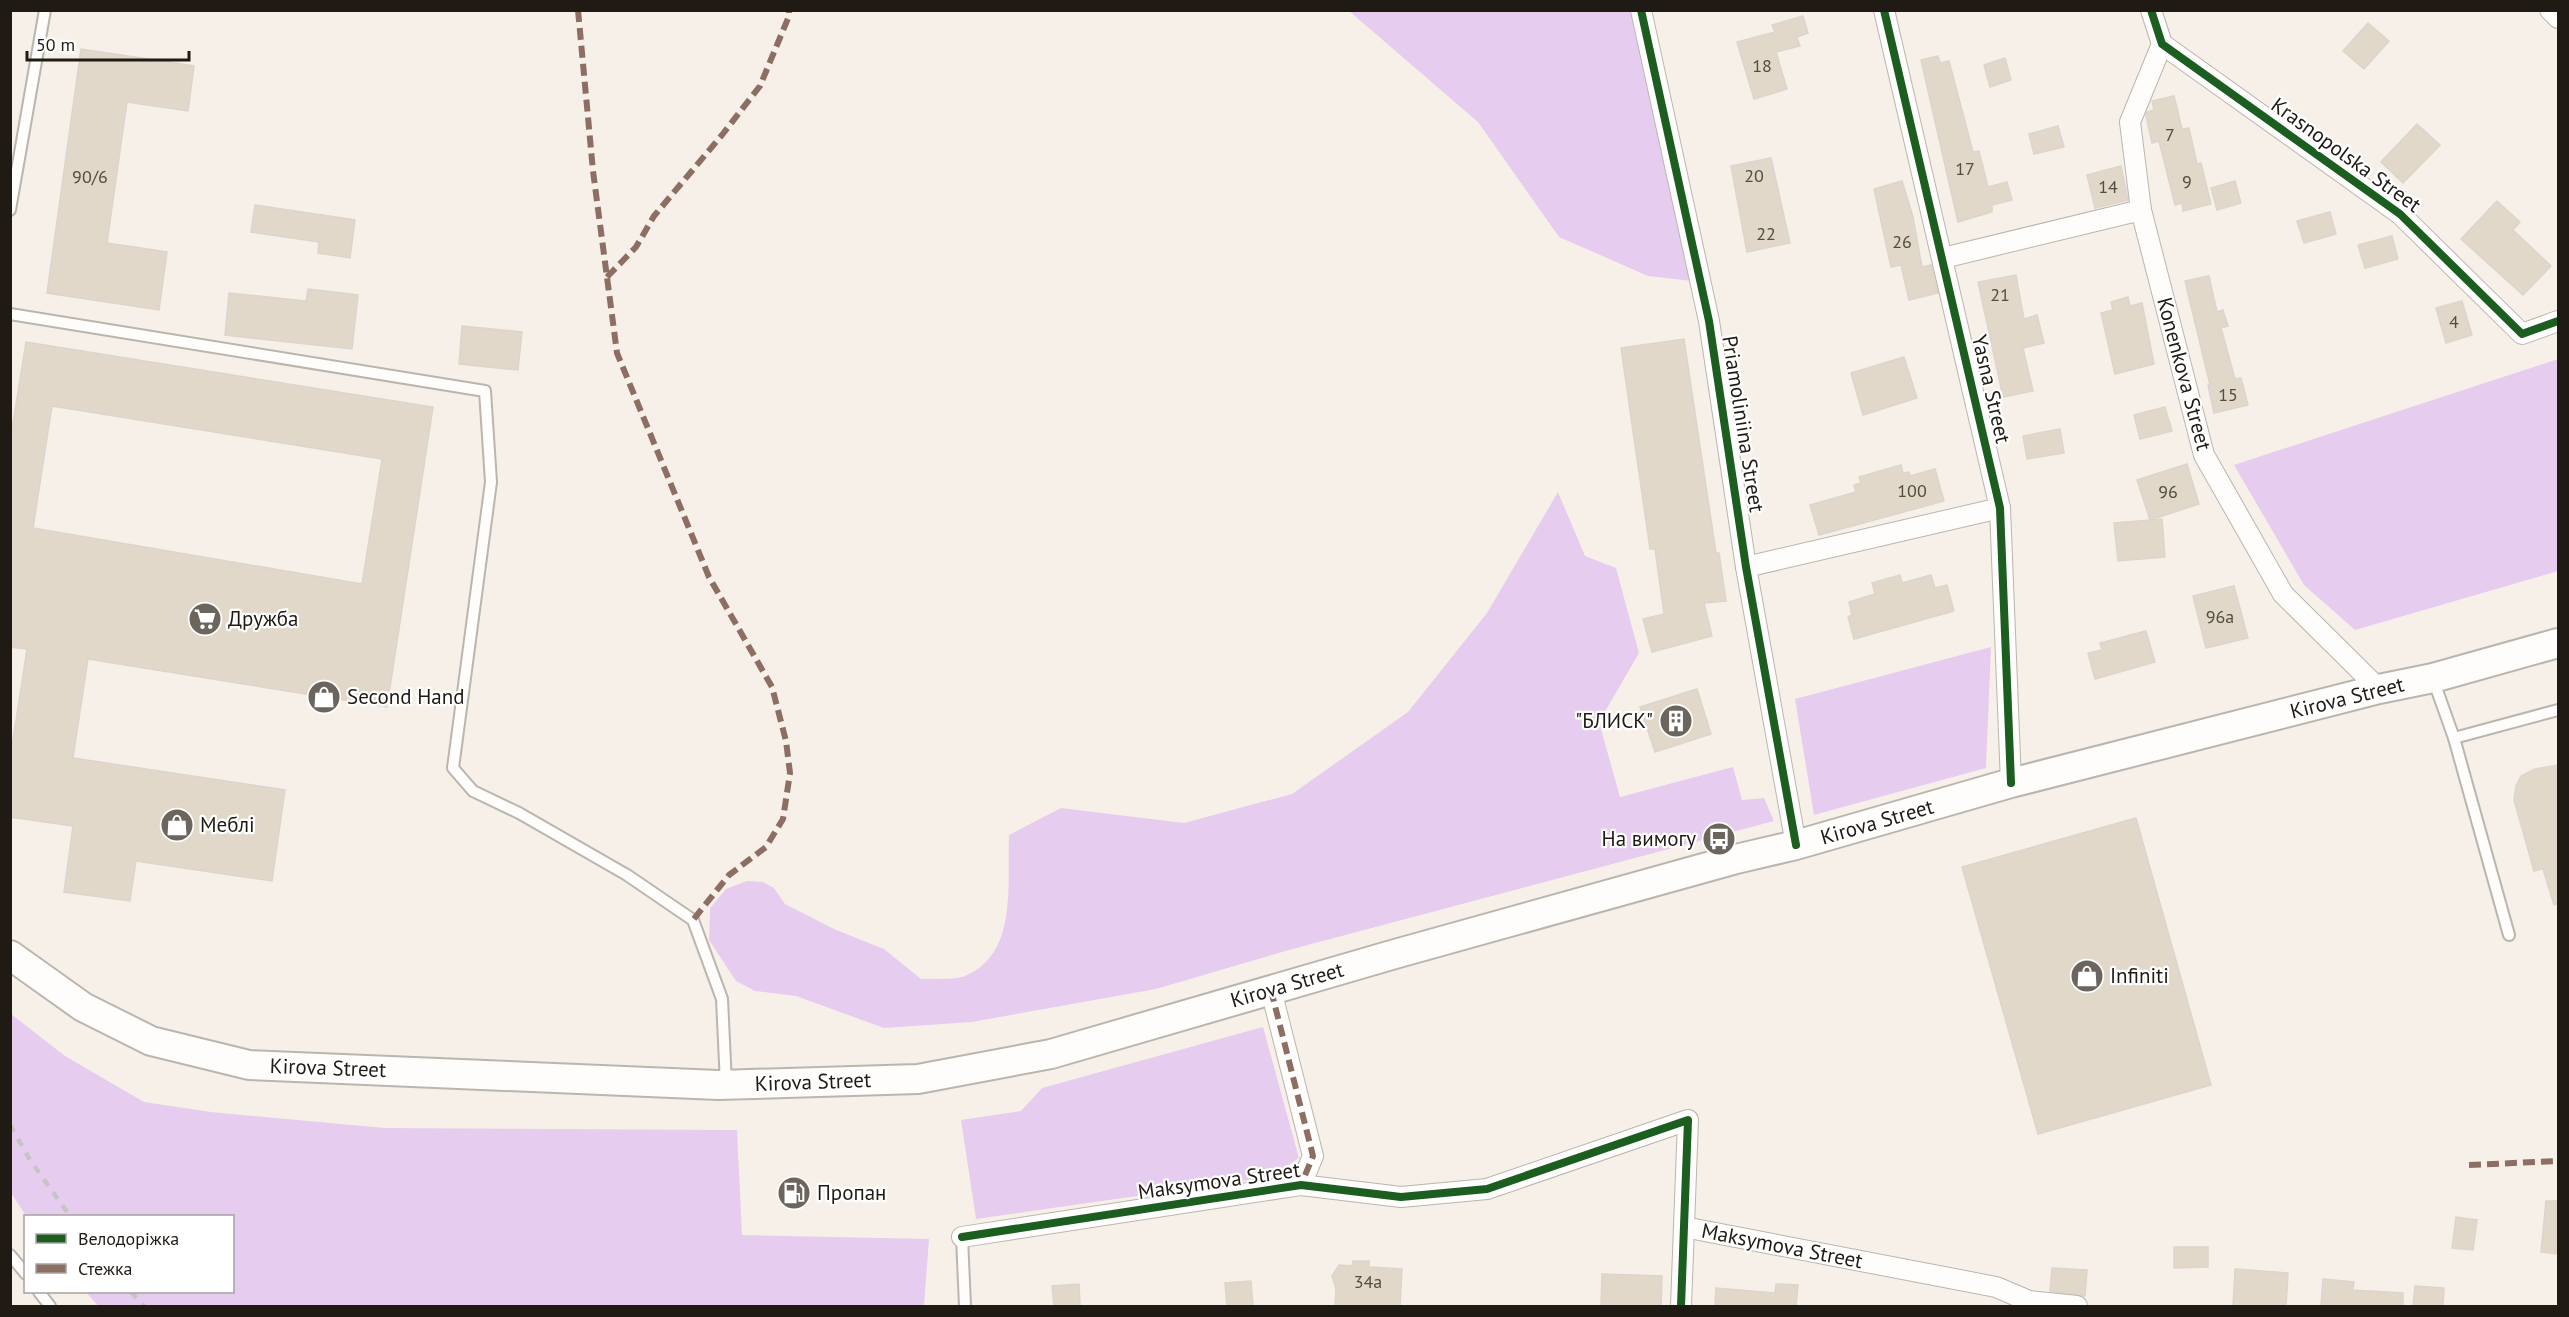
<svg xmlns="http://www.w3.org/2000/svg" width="2569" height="1317" font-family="'PT Sans',sans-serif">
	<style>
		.forest { fill: #e6cdef }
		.building { fill: #e2d8c9; stroke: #dbd5ce; stroke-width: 1.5; fill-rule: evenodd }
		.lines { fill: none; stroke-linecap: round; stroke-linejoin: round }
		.lane-casing { stroke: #bab5ae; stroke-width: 14 }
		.street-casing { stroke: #bab5ae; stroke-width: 22 }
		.secondary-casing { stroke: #bab5ae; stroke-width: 32 }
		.lane { stroke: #fefdfc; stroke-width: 10 }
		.street { stroke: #fefdfc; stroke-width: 20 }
		.secondary { stroke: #fefdfc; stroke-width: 28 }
		.rail { stroke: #c7c5c2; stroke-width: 4.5; stroke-dasharray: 8 8; stroke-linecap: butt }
		.quiet { stroke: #8d6e63; stroke-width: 6; stroke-dasharray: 12 6; stroke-linecap: butt }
		.cycleway-casing { stroke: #fff; stroke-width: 11 }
		.cycleway { stroke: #1b5e20; stroke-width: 8 }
		.labels { text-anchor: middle; stroke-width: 4.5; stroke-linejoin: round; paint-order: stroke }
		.number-label { font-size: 18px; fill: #524c43 }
		.street-label { font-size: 21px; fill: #1f1a14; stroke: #fff }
		.poi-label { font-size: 21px; fill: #1f1a14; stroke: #fff; text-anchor: start }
	</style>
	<rect width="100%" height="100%" fill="#f7f0e8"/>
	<g class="forest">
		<polygon points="1349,11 1632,11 1692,281 1648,276 1559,237 1478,122"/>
		<polygon points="2558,359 2558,571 2355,630 2304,585 2234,465"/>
		<path d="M1558 492 1585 556 1616 568 1639 653 1599 722 1620 797 1733 767 1742 800 1764 798 1774 821 1289 950 1156 989 972 1022 884 1028 796 996 755 991 736 981 709 940 710 908 726 889 747 881 763 882 774 888 785 904 834 929 884 949 921 979C935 978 955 981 967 975 1018 953 1007 882 1009 835L1061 808 1184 823 1292 794 1408 712 1487 613Z"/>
		<polygon points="1991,647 1986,768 1814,815 1795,699"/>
		<polygon points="11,1014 65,1056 144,1102 211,1112 385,1128 737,1130 742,1235 929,1239 924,1306 98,1306 86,1292 232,1292 232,1216 26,1216 11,1193"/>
		<polygon points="1263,1027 1299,1158 1270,1177 976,1219 961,1120 1021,1111 1042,1088"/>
	</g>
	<g class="building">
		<polygon points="1803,16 1808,33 1797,37 1800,46 1776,52 1787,89 1754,99 1737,42 1775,32 1772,25"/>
		<polygon points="2368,23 2389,41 2364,69 2343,51"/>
		<polygon points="81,49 194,66 188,111 127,102 107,243 167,252 159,310 47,293"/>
		<polygon points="1938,56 1940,63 1949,61 1973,152 1979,151 1988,187 2007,182 2012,200 1992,205 1992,212 1958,222 1921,60"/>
		<polygon points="2005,58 2011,80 1990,87 1984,65"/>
		<polygon points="2174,96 2182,129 2189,128 2197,164 2201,163 2211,204 2183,211 2182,203 2175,205 2159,141 2152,143 2146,116 2147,112 2154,110 2152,101"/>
		<polygon points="2417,124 2440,145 2403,183 2381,162"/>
		<polygon points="2058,126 2064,147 2034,154 2029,134"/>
		<polygon points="1771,158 1790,243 1747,252 1731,166"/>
		<polygon points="2121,166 2128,200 2095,208 2087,175"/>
		<polygon points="1902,181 1913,217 1922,267 1931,265 1938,293 1909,300 1901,265 1891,267 1874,189"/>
		<polygon points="2235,181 2241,203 2217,210 2211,188"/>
		<polygon points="2497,201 2520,222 2513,230 2551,266 2523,295 2461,239"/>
		<polygon points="255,205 355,220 350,258 318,253 319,242 251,232"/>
		<polygon points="2330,212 2336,234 2304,243 2297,221"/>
		<polygon points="2392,236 2398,259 2365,268 2358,245"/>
		<polygon points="2016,275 2024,319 2037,315 2044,343 2023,348 2033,391 2003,397 1978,282"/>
		<polygon points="2209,276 2217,312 2223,310 2228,326 2221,328 2235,379 2241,378 2248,405 2214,413 2208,385 2210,385 2185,281"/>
		<polygon points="308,289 358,295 352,349 225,335 229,293 306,301"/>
		<polygon points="2128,297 2130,306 2142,303 2154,364 2115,374 2101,313 2113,310 2111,302"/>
		<polygon points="2462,301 2472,335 2446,343 2436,308"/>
		<polygon points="462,326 522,332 518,370 459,364"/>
		<polygon points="1684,339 1716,553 1719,553 1726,601 1704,603 1712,636 1652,652 1643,619 1664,614 1655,549 1650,549 1621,348"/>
		<path d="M26 342 433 407 387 707 88 659 73 758 285 790 272 881 136 861 130 901 64 892 73 826 10 817V759L27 649 10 647V441ZM52 406 382 459 362 584 33 528Z"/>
		<polygon points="1904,357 1917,398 1863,415 1851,373"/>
		<polygon points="2165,407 2172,431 2140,439 2134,415"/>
		<polygon points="2060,429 2064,453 2027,459 2023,436"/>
		<polygon points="2187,464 2199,504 2150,520 2137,480"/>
		<polygon points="1901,465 1903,473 1909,472 1910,476 1935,469 1944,501 1819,535 1810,505 1856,492 1854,485 1861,483 1859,477"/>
		<polygon points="2162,519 2165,557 2118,561 2114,523"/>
		<polygon points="1900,575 1902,583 1931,575 1935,588 1947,585 1954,611 1854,639 1848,617 1852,615 1849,602 1875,594 1872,583"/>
		<polygon points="2234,586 2248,638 2206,648 2193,596"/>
		<polygon points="2146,631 2155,662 2095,679 2088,653 2102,650 2100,643"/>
		<polygon points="1697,689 1711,734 1655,752 1640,707"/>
		<polygon points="2559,765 2559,904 2554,905 2543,869 2534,871 2514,800 2516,786 2521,776 2535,769"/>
		<polygon points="2136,818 2211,1085 2038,1134 1962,867"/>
		<polygon points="2546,1201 2559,1201 2559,1254 2541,1252"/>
		<polygon points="2456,1217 2477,1220 2473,1250 2452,1248"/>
		<polygon points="2174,1247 2208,1247 2208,1267 2174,1268"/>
		<polygon points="1353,1261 1369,1261 1369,1267 1402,1269 1400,1306 1335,1306 1336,1289 1332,1276 1339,1265 1352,1266"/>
		<polygon points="2052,1268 2087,1270 2085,1296 2050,1291"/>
		<polygon points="2235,1269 2288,1273 2286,1306 2233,1306"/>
		<polygon points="1602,1274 1662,1276 1661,1306 1601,1306"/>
		<polygon points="2323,1279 2354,1282 2353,1290 2403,1293 2403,1306 2321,1306"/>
		<polygon points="1251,1281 1253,1306 1227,1306 1225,1283"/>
		<polygon points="1079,1284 1080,1306 1054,1306 1052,1286"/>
		<polygon points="1776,1284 1798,1285 1796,1306 1715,1306 1716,1288 1775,1293"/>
		<polygon points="2415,1286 2444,1288 2443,1306 2413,1306"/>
	</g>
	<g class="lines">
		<g class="lane-casing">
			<g id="lane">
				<polyline points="10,210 45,10"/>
				<polyline points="10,314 485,391 491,482 453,768 473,791 519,813 627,875 693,920 722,999 726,1084"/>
				<polyline points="2433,679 2454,738"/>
				<polyline points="2509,935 2454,738 2558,710"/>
				<polyline points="962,1237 965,1306"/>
				<polyline points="10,1255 26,1274"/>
				<polyline points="39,1292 50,1306"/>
			</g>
		</g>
		<g class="street-casing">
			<g id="street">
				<polyline points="1641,10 1709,321 1746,567 1796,845"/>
				<polyline points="1884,10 2000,508 2011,783"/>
				<polyline points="2151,10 2162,44 2400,214 2522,334 2558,321"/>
				<polyline points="2550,10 2558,18"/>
				<polyline points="2162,44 2130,122 2141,210 2204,455 2283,594 2379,689"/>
				<polyline points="1943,258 2141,210"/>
				<polyline points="1746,567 2000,508"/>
				<polyline points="1271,990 1313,1156 1301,1185"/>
				<polyline points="1684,1227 1996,1287 2029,1301 2077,1306"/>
				<polyline points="962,1237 1301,1185 1401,1197 1487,1189 1688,1120 1681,1306"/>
			</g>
		</g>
		<g class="secondary-casing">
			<polyline id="secondary" points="10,955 83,1007 151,1041 249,1065 718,1085 918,1079 1051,1054 1395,954 1736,859 1796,845 2011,783 2379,689 2433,678 2558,643"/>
		</g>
		<use href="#lane" class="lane"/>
		<use href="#street" class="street"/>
		<use href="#secondary" class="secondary"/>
		<g class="rail">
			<polyline points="10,1125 30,1160 70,1216"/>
			<polyline points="131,1292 144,1306"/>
		</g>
		<g class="quiet">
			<polyline points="578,10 593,171 617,353 709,577 772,687 786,741 790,773 783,819 766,847 729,875 693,920"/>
			<polyline points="607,277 636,247 654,216 722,135 760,86 789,16 789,10"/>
			<polyline points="1271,990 1313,1156 1301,1185"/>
			<polyline points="2469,1165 2558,1161"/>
		</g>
		<g class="cycleway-casing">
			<g id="cycleway">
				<polyline points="1641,10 1709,321 1746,567 1796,845"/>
				<polyline points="1884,10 2000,508 2011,783"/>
				<polyline points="2151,10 2162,44 2400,214 2522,334 2558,321"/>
				<polyline points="962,1237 1301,1185 1401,1197 1487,1189 1688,1120 1681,1306"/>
			</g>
		</g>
		<use href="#cycleway" class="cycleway"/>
	</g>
	<defs>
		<g id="supermarket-disc" transform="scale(1.725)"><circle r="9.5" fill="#6b655e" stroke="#fff"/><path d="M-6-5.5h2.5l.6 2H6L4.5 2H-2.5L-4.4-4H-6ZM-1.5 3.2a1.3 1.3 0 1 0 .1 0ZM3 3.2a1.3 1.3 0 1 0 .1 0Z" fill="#fff"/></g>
		<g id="shop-disc" transform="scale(1.725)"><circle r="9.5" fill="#6b655e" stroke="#fff"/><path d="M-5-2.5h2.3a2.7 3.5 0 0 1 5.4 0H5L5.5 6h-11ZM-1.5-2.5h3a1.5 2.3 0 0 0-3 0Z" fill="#fff"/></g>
		<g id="building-disc" transform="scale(1.725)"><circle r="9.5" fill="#6b655e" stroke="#fff"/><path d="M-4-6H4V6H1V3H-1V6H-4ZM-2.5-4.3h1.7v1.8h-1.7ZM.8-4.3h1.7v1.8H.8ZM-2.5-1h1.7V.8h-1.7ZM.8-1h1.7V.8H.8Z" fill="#fff"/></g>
		<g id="bus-disc" transform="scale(1.725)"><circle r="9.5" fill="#6b655e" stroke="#fff"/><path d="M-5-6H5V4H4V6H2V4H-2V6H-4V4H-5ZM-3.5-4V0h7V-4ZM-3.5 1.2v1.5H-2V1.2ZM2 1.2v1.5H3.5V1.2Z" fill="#fff"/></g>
		<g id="fuel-disc" transform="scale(1.725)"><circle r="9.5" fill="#6b655e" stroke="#fff"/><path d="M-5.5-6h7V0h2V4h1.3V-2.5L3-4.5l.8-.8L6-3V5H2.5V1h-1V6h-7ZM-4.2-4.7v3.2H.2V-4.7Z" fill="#fff"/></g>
	</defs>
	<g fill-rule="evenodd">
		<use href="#supermarket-disc" x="205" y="619"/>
		<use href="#shop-disc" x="324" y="697"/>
		<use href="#building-disc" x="1676" y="721"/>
		<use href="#shop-disc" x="177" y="825"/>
		<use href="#bus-disc" x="1719" y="839"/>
		<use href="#shop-disc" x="2087" y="976"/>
		<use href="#fuel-disc" x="794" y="1193"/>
	</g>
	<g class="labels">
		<g class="number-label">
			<text x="1762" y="72">18</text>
			<text x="2170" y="141">7</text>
			<text x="1965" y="175">17</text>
			<text x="1754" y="182">20</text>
			<text x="90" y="183">90/6</text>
			<text x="2187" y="188">9</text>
			<text x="2108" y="193">14</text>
			<text x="1766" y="240">22</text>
			<text x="1902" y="248">26</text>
			<text x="2000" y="301">21</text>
			<text x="2454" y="328">4</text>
			<text x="2228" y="401">15</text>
			<text x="1912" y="497">100</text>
			<text x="2168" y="498">96</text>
			<text x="2220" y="623">96а</text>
			<text x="1368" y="1288">34а</text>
		</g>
		<g class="street-label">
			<text transform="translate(2346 155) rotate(36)" y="7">Krasnopolska Street</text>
			<text transform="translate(2184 374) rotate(75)" y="7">Konenkova Street</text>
			<text transform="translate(1991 389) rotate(77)" y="7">Yasna Street</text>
			<text transform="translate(1743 424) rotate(81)" y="7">Priamoliniina Street</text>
			<text transform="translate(2347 698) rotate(-14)" y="7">Kirova Street</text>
			<text transform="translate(1877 822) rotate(-16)" y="7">Kirova Street</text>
			<text transform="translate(1287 985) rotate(-16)" y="7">Kirova Street</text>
			<text transform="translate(328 1068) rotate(2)" y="7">Kirova Street</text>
			<text transform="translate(813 1082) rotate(-2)" y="7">Kirova Street</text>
			<text transform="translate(1219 1181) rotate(-8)" y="7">Maksymova Street</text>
			<text transform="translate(1782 1246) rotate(11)" y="7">Maksymova Street</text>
		</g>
		<g class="poi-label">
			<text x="228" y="626">Дружба</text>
			<text x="347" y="704">Second Hand</text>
			<text x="1653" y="728" text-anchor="end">"БЛИСК"</text>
			<text x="200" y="832">Меблі</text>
			<text x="1696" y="846" text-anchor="end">На вимогу</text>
			<text x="2110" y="983">Infiniti</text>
			<text x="817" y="1200">Пропан</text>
		</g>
	</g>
	<rect width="2569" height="1317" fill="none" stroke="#1f1a14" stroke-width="24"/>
	<rect x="24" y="1215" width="210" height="78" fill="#ffffff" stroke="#a5a3a1" stroke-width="1.5"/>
	<rect x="36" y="1234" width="30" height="9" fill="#1b5e20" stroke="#a5a3a1" stroke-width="1.5"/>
	<text x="78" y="1245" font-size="18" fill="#1f1a14">Велодоріжка</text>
	<rect x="36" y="1264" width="30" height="9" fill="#8d6e63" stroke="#a5a3a1" stroke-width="1.5"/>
	<text x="78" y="1275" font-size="18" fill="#1f1a14">Стежка</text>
	<path d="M27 51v9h162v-9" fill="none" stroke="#1f1a14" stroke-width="3"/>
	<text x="36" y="51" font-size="18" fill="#1f1a14" stroke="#ffffff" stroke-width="4.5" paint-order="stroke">50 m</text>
</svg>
